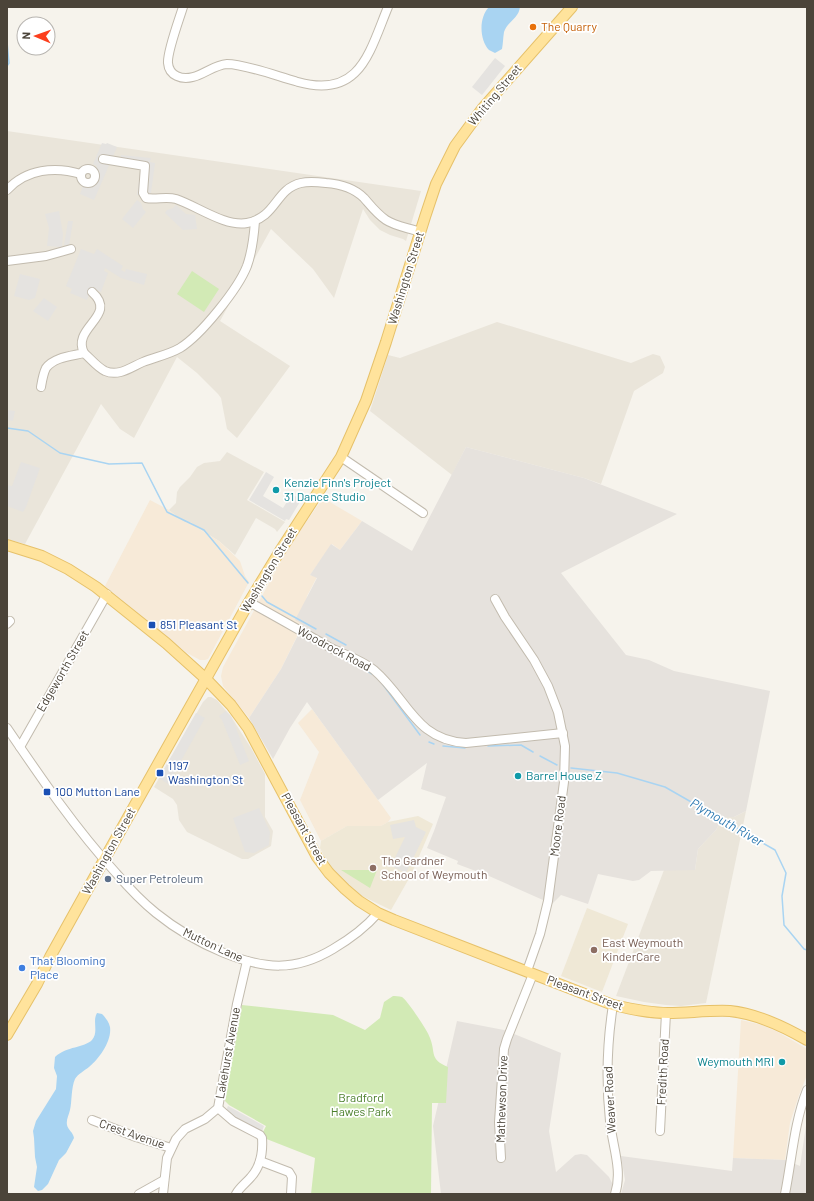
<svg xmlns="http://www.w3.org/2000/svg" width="814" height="1201" font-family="Barlow,sans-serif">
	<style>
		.residential { fill: #eae5da }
		.commercial { fill: #f7ead8 }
		.industrial { fill: #e6e2dd }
		.education { fill: #efe8d6 }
		.green { fill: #d2eab5 }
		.parking { fill: #e5e3e0 }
		.water { fill: #a9d4f2 }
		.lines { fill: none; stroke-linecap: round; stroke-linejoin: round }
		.stream { stroke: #a9d4f2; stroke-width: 1.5 }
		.minor-casing { stroke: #c2bbae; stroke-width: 10 }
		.major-casing { stroke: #e6c16a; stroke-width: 12 }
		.minor { stroke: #fff; stroke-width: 8 }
		.major { stroke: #ffe39c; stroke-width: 10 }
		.food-dot { fill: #e8710a; stroke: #fff; stroke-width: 1.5 }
		.culture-dot { fill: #0f9aa8; stroke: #fff; stroke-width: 1.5 }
		.transit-dot { fill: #1a4fb4; stroke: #fff; stroke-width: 1.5 }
		.education-dot { fill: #8d6e63; stroke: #fff; stroke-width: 1.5 }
		.service-dot { fill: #5c6f8a; stroke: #fff; stroke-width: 1.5 }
		.shop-dot { fill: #3f7fe0; stroke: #fff; stroke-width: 1.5 }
		.labels { text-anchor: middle; stroke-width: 3.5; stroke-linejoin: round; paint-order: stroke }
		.food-label { font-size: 12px; fill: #c56008; stroke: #fff; text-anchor: start }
		.street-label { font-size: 12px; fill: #4b4439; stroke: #fff }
		.culture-label { font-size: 12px; fill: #0d838f; stroke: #fff; text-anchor: start }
		.transit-label { font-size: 12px; fill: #164399; stroke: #fff; text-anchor: start }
		.education-label { font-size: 12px; fill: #785e54; stroke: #fff; text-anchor: start }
		.service-label { font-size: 12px; fill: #4e5e75; stroke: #fff; text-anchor: start }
		.shop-label { font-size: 12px; fill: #366cbe; stroke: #fff; text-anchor: start }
		.park-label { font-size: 12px; fill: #4a7f2a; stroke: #fff }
		.water-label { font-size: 13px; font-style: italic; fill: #2e7ab2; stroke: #fff }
	</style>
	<rect width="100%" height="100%" fill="#f6f3ec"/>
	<g class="residential">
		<polygon points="7,131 421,191 406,241 403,239 390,235 380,230 370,220 363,209 334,298 313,269 271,229 220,321 290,366 237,438 227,429 221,398 218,394 197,373 177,357 134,438 120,429 101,404 25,544 7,539"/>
		<polygon points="497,322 631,363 653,354 660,356 665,367 663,373 634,391 601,484 584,478 466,447 452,475 370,411 388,355 400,358"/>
		<polygon points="227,452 264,472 247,500 285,522 277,532 275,529 256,518 235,555 219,541 188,522 184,522 169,510 176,503 177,492 180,487 190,477 197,467 204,463 220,461"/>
		<polygon points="208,697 211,697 217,700 232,718 251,748 265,774 265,817 273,831 271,846 248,859 242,859 187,832 179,820 177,805 173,799 154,787 203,702"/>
		<polygon points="746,811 706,1003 681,1006 666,1005 644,1002 616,996 664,870 695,870 698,849 716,830 721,820 727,817 734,817"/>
	</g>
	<g class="commercial">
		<polygon points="323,498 362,521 340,550 332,544 310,575 317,577 307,596 303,624 281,669 249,718 223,686 221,676 223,667 290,545"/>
		<polygon points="150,500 169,510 184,522 191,522 202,531 219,541 240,561 245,576 249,582 208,659 205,660 200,660 187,653 105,586"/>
		<polygon points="312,709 391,818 388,822 381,826 347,826 321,841 300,800 319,752 298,723"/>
		<polygon points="741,1020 762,1025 778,1032 807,1049 807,1075 799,1095 790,1123 785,1160 733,1158"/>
	</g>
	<g class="industrial">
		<polygon points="466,447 584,478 677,514 561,573 626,655 649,660 674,671 770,691 746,811 734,817 727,817 721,820 716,830 698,849 695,870 651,871 639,880 633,881 598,874 588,904 561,895 552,904 489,876 457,864 458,861 427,848 434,831 446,797 421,789 427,763 378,800 307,702 290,728 273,759 249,718 281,669 303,625 295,620 317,578 310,575 331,544 340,550 362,521 412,551"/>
		<polygon points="457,1021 504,1030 561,1053 549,1131 556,1172 575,1155 581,1154 587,1155 609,1177 613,1185 611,1194 441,1194 433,1126"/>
		<polygon points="807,1119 807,1194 621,1194 625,1180 621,1156 732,1171 733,1158 785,1160 800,1166"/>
	</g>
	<g class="education">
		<polygon points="418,816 433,824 411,875 391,910 360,895 342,880 326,860 320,848 321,841 347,826 381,826 388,822"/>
		<polygon points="587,908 628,924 602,992 561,976"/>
	</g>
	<g class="green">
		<polygon points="192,271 219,289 204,312 177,294"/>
		<polygon points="341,870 377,870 370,888"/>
		<path d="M393 996C395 996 399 996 402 997 407 1000 428 1031 430 1038 436 1053 429 1059 448 1067L446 1103H432L431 1194H311L315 1158 264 1138 262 1134 266 1126 229 1105 225 1101 242 1005 333 1015 365 1030 380 1018 384 1002Z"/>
	</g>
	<g class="parking">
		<polygon points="495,58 505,66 482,95 472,87"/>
		<polygon points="102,143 106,144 107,143 117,147 94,200 80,194 83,186 88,188 97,166 93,164"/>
		<polygon points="121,155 151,158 150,162 155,163 151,193 147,193 142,196 137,195 141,166 120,163"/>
		<polygon points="137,200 141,203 143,209 146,212 133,228 122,219"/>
		<polygon points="176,205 186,214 195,215 197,229 183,230 165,213 167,210 173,208"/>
		<polygon points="59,211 63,234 62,247 47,246 49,228 45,214"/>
		<polygon points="68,221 73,221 69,246 64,245"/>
		<polygon points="81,249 94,254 97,249 123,266 121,270 125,272 126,269 147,274 144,285 121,278 105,268 104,271 108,273 101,292 96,290 89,295 87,300 70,293 72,289 66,286"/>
		<polygon points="20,274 40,279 35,298 29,300 14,296"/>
		<polygon points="44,298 57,307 48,321 33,311"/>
		<polygon points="7,410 15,411 13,421 7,420"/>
		<polygon points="21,462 40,468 26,507 23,512 7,506 7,485 12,486"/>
		<polygon points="266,472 274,477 263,496 283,508 292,494 301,500 289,520 286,519 285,521 249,500"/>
		<polygon points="226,711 231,716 249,761 240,765 222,720 219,716"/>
		<polygon points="196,713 205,718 168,784 159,778"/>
		<polygon points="259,808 270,832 269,845 254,853 245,852 233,818"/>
		<polygon points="414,820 416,827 426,832 406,873 391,866 405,837 393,839 390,825"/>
		<polygon points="228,1106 264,1126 261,1134 234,1118 226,1111"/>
	</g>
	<g class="water">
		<path d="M489 7H520C519 18 507 22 504 32 503 38 503 44 502 49L495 53C493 52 491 51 489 50 479 39 479 17 489 7Z"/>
		<path d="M97 1013 102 1014C105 1017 109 1022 110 1027 112 1041 99 1059 89 1067 84 1071 78 1074 75 1079 71 1088 72 1101 70 1110 69 1115 66 1119 67 1125 68 1130 73 1132 74 1138L66 1153 59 1160 48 1184 42 1190 38 1191 34 1187 37 1167 35 1157 34 1138 33 1131 36 1121 56 1089 57 1076 54 1068 55 1057C67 1046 84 1048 92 1040 99 1032 92 1021 97 1013Z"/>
	</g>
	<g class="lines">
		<g class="stream">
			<polyline points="7,42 9,63 7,66"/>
			<polyline points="7,428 28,431 60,453 109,464 142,463 167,512 204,530 248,583"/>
			<polyline points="262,596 267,602 316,629"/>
			<polyline points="326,634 346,645"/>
			<polyline points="346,660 352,662"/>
			<polyline points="364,669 372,674"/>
			<polyline points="381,682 420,735"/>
			<polyline points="429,742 434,744"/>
			<polyline points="443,746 465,748"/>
			<polyline points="488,746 521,745 533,752"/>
			<polyline points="540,756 557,765"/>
			<polyline points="571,768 617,773 665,787 775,850 786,873 782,896 784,925 804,949 807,950"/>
		</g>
		<g class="minor-casing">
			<g id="minor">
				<path d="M183 7C179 20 167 52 168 63 169 76 182 80 193 77 205 74 214 65 227 64 244 64 277 76 295 81"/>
				<path d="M298 82C360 99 369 53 388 7"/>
				<path d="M103 159 145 166 143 193 146 198C156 200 166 196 176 199 197 206 225 227 247 223 277 217 275 189 301 183 309 181 318 182 326 183 340 184 354 188 364 198 371 206 377 214 386 220 395 226 409 228 420 232"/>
				<circle cx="88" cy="176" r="7"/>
				<path d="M7 190C26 169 55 166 81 174"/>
				<polyline points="7,261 46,256 71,249"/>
				<path d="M84 353C91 359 97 367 105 371 119 377 131 367 143 362 155 357 168 355 180 348 201 335 238 289 247 266 252 252 254 235 255 221"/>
				<path d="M41 387C42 381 43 374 46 368 54 357 72 356 84 353 71 327 119 316 92 292"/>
				<polyline points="341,457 423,513"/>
				<polyline points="495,599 505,617 534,660 548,686 558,712 565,746 564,782 548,901 540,934 527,971"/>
				<path d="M249 602C277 617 304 633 331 648 345 655 362 660 374 670 408 699 415 740 466 743L563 733"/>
				<polyline points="7,624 10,621"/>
				<path d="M7 728C41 778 75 828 116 873 128 887 141 901 156 913 177 930 200 943 224 953 264 969 295 972 333 949 350 939 365 928 378 913"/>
				<polyline points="20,747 107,594"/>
				<path d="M613 1005C607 1043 606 1083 610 1121 612 1145 623 1170 615 1194"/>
				<path d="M218 1108 233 1121 260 1135 262 1138C263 1152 260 1167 251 1177 246 1183 240 1187 236 1194"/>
				<polyline points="92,1120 136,1137 171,1148"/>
				<polyline points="660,1131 666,1013"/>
				<polyline points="501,1158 499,1122 504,1049 507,1039 533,974"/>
				<polyline points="260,1161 289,1172 292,1177 291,1194"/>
				<polyline points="139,1194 164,1180"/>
				<polyline points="163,1194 167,1158 176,1139 185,1129 205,1119 218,1108 237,1004 247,961"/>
				<path d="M785 1194C792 1159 794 1123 807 1090"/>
			</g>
		</g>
		<g class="major-casing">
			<g id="major">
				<path d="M7 545 42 556 68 569 96 587 166 643 206 679 231 705 248 728 317 857 329 873 345 889 359 901 378 913 394 920 613 1005C631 1009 649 1013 668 1013 688 1013 709 1010 730 1011 758 1014 783 1026 807 1040"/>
				<polyline points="7,1035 37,984 50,957 104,860 249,602 280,551 341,457 366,401 386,342 425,217 436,184 455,146 482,109 572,7"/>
			</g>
		</g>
		<use href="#minor" class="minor"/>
		<use href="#major" class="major"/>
	</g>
	<circle class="food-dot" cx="533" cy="27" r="4"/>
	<g class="culture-dot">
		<circle cx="276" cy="490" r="4"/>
		<circle cx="518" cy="776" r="4"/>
		<circle cx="782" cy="1062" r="4"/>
	</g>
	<g class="transit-dot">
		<rect x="148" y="621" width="8" height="8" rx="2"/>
		<rect x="156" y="769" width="8" height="8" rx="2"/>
		<rect x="43" y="788" width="8" height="8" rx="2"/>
	</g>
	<g class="education-dot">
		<circle cx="373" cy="868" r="4"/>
		<circle cx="594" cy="950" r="4"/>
	</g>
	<circle class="service-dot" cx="108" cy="879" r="4"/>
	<circle class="shop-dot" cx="22" cy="968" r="4"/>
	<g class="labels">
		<g class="food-label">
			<text x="541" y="31">The Quarry</text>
		</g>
		<g class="street-label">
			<text transform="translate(495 95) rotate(-50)" y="4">Whiting Street</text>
			<text transform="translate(406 278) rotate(-73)" y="4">Washington Street</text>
			<text transform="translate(269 570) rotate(-59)" y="4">Washington Street</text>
			<text transform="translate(334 649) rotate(28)" y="4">Woodrock Road</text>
			<text transform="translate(63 671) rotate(-60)" y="4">Edgeworth Street</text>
			<text transform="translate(558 826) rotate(-83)" y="4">Moore Road</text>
			<text transform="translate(304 829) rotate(61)" y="4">Pleasant Street</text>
			<text transform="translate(109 851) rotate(-61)" y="4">Washington Street</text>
			<text transform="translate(213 945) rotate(25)" y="4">Mutton Lane</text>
			<text transform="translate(585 993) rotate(20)" y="4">Pleasant Street</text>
			<text transform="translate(228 1053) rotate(-80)" y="4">Lakehurst Avenue</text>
			<text transform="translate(663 1072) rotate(-87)" y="4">Fredith Road</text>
			<text transform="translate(502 1099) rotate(-88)" y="4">Mathewson Drive</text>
			<text transform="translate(610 1100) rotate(-93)" y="4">Weaver Road</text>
			<text transform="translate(132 1134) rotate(19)" y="4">Crest Avenue</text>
		</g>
		<g class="culture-label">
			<text x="284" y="487">Kenzie Finn's Project<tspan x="284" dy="14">31 Dance Studio</tspan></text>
			<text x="526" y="780">Barrel House Z</text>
			<text x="774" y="1066" text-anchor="end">Weymouth MRI</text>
		</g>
		<g class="transit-label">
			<text x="160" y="629">851 Pleasant St</text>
			<text x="168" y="770">1197<tspan x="168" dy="14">Washington St</tspan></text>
			<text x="55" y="796">100 Mutton Lane</text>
		</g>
		<g class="education-label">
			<text x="381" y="865">The Gardner<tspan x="381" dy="14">School of Weymouth</tspan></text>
			<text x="602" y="947">East Weymouth<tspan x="602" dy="14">KinderCare</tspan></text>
		</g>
		<g class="service-label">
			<text x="116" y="883">Super Petroleum</text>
		</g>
		<g class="shop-label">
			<text x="30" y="965">That Blooming<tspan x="30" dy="14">Place</tspan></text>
		</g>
		<g class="park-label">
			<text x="361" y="1102">Bradford<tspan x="361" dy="14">Hawes Park</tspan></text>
		</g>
		<g class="water-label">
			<text transform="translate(727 822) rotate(30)" y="5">Plymouth River</text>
		</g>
	</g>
	<rect width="814" height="1201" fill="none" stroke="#4b4439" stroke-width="16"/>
	<g transform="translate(36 36) rotate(272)"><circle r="19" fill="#ffffff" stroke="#b7b4b0"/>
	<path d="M0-3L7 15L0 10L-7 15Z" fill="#fc3f1d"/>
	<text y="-6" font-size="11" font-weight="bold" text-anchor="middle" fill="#4b4439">N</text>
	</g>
</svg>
